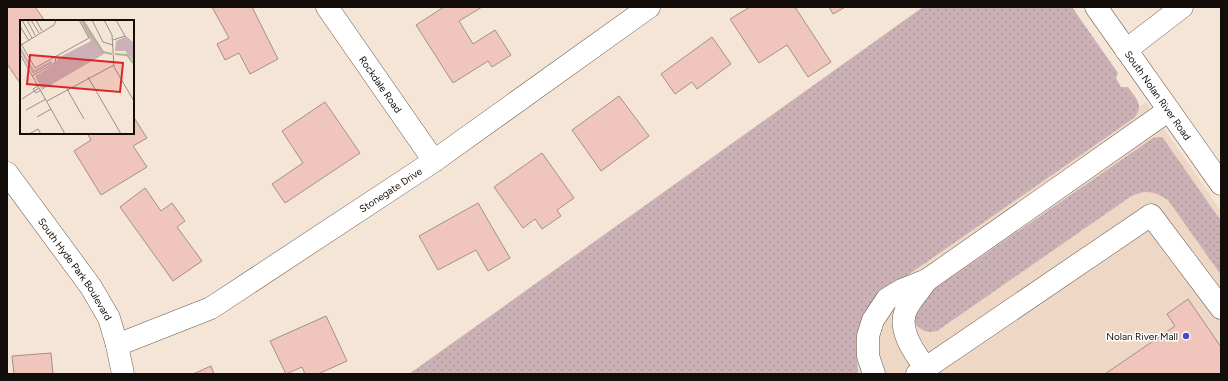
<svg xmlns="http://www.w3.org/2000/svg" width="1228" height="381" font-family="Figtree,sans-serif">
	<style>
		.built { fill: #eed8c5 }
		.grass { fill: url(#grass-dots) }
		.building { fill: #f0c6bc; stroke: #a48f8a }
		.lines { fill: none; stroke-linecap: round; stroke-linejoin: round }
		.minor-casing { stroke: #6b5d51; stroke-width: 23 }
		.major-casing { stroke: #6b5d51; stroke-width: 23 }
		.minor { stroke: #fff; stroke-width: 22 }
		.major { stroke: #fff; stroke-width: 22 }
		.poi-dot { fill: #4c4bc1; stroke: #fff; stroke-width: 1.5 }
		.labels { text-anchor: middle; stroke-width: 3; stroke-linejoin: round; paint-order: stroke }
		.street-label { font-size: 10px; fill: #130e09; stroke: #fff }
		.poi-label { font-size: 10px; fill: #130e09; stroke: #fff; text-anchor: end }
		.inset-river { fill: none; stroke: #abb693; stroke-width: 2 }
		.inset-road { fill: none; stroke: #9b8f85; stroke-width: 1 }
		.view { fill: #d62828; fill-opacity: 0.15; stroke: #d62828; stroke-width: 2 }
		.inset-edge { fill: none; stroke: #130e09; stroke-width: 2 }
	</style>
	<defs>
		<pattern id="grass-dots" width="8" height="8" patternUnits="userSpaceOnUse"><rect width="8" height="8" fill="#cbb1b5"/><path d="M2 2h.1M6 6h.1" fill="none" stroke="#ad979a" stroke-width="1.8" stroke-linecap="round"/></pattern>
	</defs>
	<rect width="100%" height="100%" fill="#f5e5d7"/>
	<polygon class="built" points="1146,102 1221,211 1221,374 760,374"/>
	<g class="grass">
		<path d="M923 7H1072L1118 73 1116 78 1121 87H1128C1136 99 1145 105 1134 118L882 293 858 332 856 342 858 373 856 374H409Z"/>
		<path d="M1160 137 1163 138 1221 221V275L1168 200C1153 191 1146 189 1130 197L937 331C927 334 919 330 914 321L920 299 1153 138Z"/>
	</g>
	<g class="building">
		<polygon points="7,7 35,7 45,21 21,21 21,82 20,83 7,64"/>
		<polygon points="212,7 252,7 278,59 250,74 239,53 225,60 217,44 229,38"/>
		<polygon points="444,7 482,7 459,21 473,44 495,30 511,55 492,67 488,61 453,83 416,25"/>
		<polygon points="750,7 795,7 831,62 808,77 787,45 759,63 730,19"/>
		<polygon points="829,7 845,7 833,14"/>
		<polygon points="712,37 731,64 697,89 692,82 675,94 661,74"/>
		<polygon points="619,96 649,136 601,171 572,130"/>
		<polygon points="325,102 360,153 285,203 272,184 303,163 282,131"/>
		<polygon points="133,116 147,138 133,146 147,167 101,195 74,151 91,140 87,133 133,133"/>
		<polygon points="542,153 574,198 557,210 561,216 542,229 535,219 523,228 494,187"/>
		<polygon points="145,188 161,211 172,203 185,221 177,227 202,261 173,281 120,207"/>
		<polygon points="478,203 510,258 488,271 476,250 438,270 419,236"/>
		<polygon points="1188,299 1221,347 1221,374 1105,374 1175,326 1167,314"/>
		<polygon points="326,316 347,361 318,374 305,374 302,367 286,374 270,341"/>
		<polygon points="51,353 53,374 14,374 12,356"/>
		<polygon points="211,366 214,374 193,374"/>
	</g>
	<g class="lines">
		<g class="minor-casing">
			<g id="minor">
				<path id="s1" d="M327 7 434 161"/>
				<polyline points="1126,50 1182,7"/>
				<path id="s2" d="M7 173 91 287 109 318 117 345 123 374"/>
				<path id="s3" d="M117 345 211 308 434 161 649 7"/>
				<path d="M926 368C914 353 896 328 907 308 912 298 921 289 927 280"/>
				<polyline points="874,374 868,356 868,336 873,320 887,299 902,290 927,280 1169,110"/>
				<polyline points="917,374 1151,215 1221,308"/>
			</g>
		</g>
		<g class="major-casing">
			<g id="major">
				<path id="s4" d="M1096 7 1221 184"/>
			</g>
		</g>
		<use href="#minor" class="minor"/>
		<use href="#major" class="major"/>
	</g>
	<circle class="poi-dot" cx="1186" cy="336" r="4"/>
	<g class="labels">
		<g class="street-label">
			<text dy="4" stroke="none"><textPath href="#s1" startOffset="94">Rockdale Road</textPath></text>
			<text dy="4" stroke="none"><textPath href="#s4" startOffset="108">South Nolan River Road</textPath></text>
			<text dy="4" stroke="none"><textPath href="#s3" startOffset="316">Stonegate Drive</textPath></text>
			<text dy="4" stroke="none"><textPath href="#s2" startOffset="118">South Hyde Park Boulevard</textPath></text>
		</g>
		<g class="poi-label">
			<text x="1178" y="340">Nolan River Mall</text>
		</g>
	</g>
	<g transform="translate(20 20)">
		<rect width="114" height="114" fill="#f5e5d7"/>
		<path d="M60 0H64L84 32 92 34 83 32 84 34 22 70 15 56 35 44 38 38 71 21ZM0 26 14 50 31 41 33 43 13 54 0 31Z" fill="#cbb1b5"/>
		<path d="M105 17 114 25 113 40 105 31H95L96 21Z" fill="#cbb1b5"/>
		<path class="inset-river" d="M62 0 83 32 92 34M95 34 107 35 114 44"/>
		<path class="inset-road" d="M2 0 12 18M7 0 15 15M11 0 19 13M16 0 22 11M72 0 83 22 93 25M84 0 92 15 94 47 114 81M96 0 105 16 114 24M0 6 9 21M93 20 105 16M0 22 15 48 69 18 59 0M1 25 34 5 36 0M0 34 45 114M12 56 35 43 36 36M68 57 101 114M18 66 13 69 16 73 21 70M47 69 64 99M2 79 19 68M27 81 94 45M6 90 26 79M17 97 31 89M9 114 18 109 21 114"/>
		<path class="view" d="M10 35 103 43 100 72 7 64Z"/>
		<rect width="114" height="114" class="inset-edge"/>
	</g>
	<rect width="1228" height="381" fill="none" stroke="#130e09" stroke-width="16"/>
</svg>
